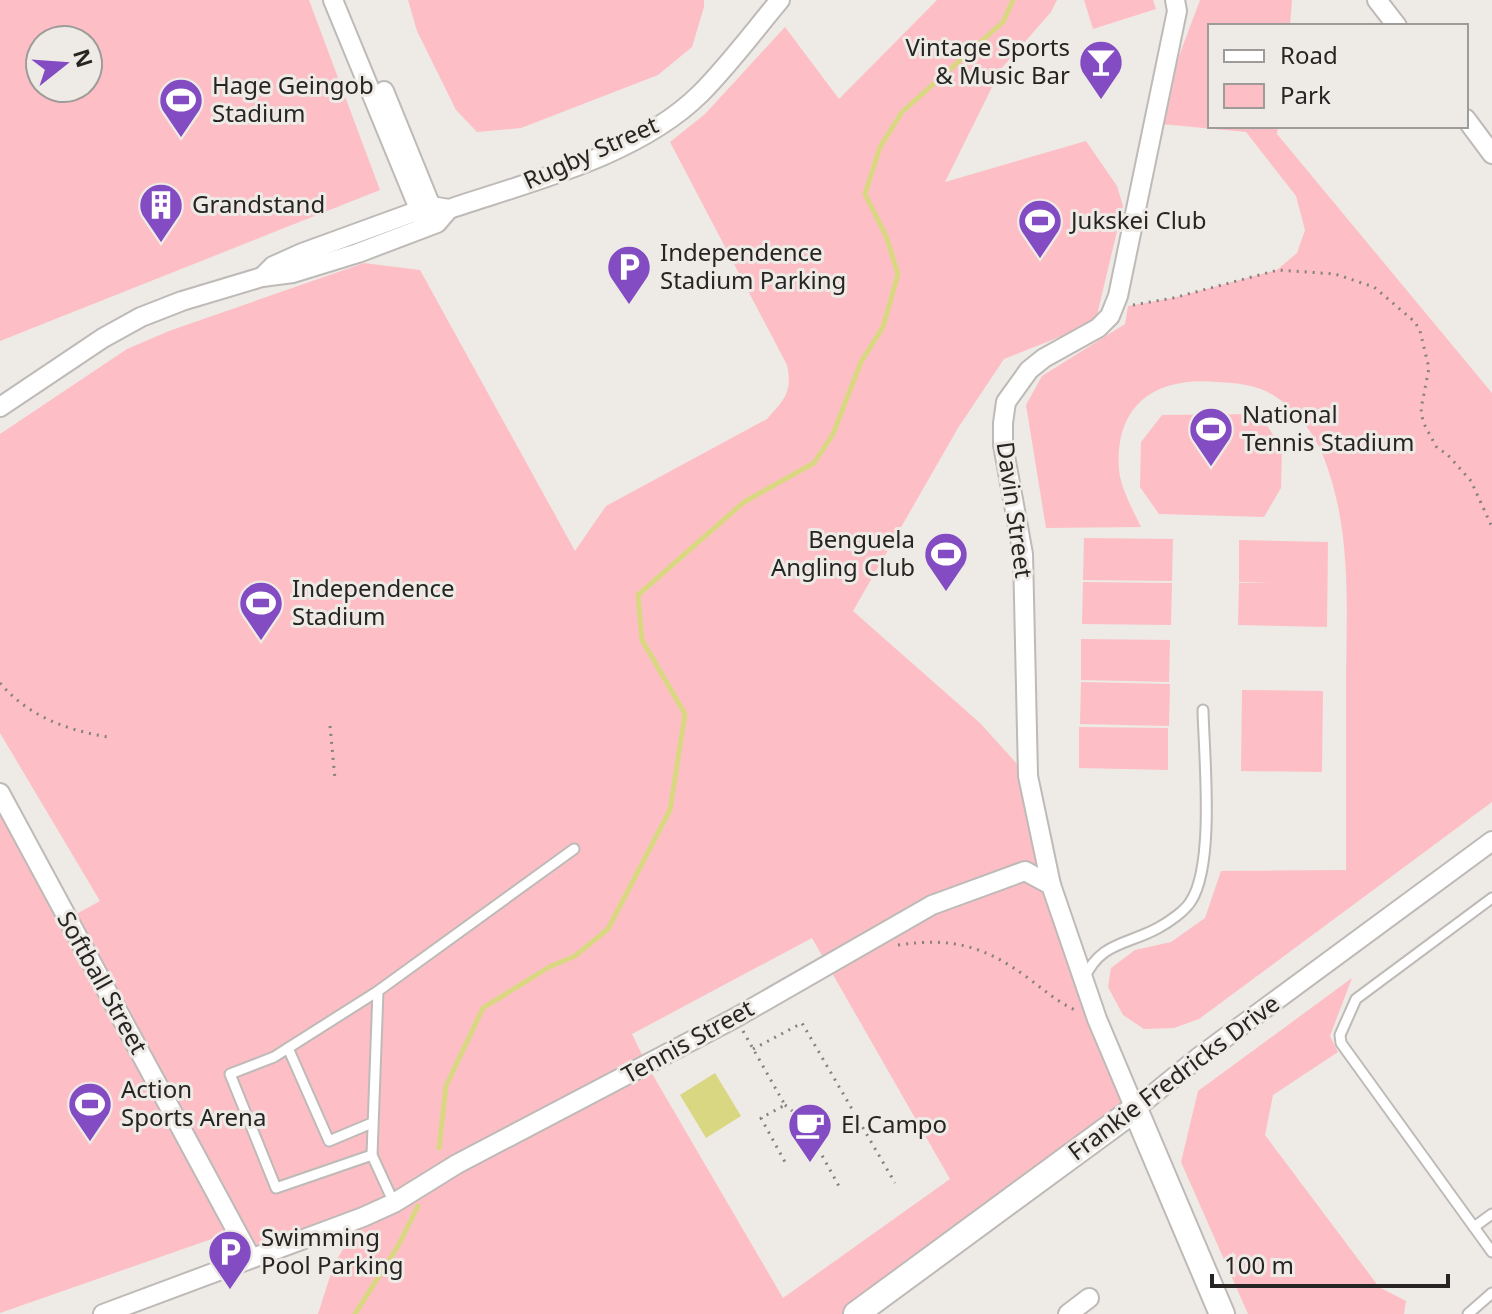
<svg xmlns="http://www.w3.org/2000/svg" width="1492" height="1314" font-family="'Noto Sans',sans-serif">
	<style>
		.green { fill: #fdbfc5; fill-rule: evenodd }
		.water { fill: #dad783 }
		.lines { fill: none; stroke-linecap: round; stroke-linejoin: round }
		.stream { stroke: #dad783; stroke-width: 5 }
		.lane-casing { stroke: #bebab7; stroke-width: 13 }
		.street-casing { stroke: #bebab7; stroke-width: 22 }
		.secondary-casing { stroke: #bebab7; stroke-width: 28 }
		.path { stroke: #84817e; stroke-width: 3; stroke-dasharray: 2 6; stroke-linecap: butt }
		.lane { stroke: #fff; stroke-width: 9 }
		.street { stroke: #fff; stroke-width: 18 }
		.secondary { stroke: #fff; stroke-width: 24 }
		.labels { text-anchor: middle; stroke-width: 6; stroke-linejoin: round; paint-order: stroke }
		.poi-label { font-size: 24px; fill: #272524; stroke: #eeeae6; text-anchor: start }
		.street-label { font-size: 24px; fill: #272524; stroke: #eeeae6 }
	</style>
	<rect width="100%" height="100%" fill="#eeeae6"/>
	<g class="green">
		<path d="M0 0H309L380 190 0 341ZM40 40H88V88H40Z"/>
		<polygon points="408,0 704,0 704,7 692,47 658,75 521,128 477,132 456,110 417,31"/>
		<path d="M937 0H1057L1051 12 1001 69 945 182 1086 141 1117 186 1123 206 1097 315 1087 326 1004 359 958 428 853 611 980 723 1028 776 1033 808 1135 1109 855 1314H318L334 1264 362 1218 251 1258 67 919 100 901 0 733V434L127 349 169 331 364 263 420 270 575 551 606 506 767 419C784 400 793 392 787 365L670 142 705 114 785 27 839 99ZM812 938 950 1179 783 1298 647 1065 632 1034Z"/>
		<polygon points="1084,0 1153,0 1156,9 1093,29"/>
		<path d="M1200 0H1292L1290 26H1210V126H1278L1277 134 1492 393V802L1199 1019 1174 1028 1144 1029 1123 1015 1108 987 1111 968 1135 950 1171 942 1205 918 1221 871 1346 870C1346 805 1346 740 1346 675 1347 602 1351 528 1324 458 1315 435 1298 411 1276 397 1259 385 1238 383 1218 382 1157 376 1114 403 1119 470 1121 489 1133 510 1141 527L1046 528 1026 405 1042 376 1125 324 1128 306 1173 298 1277 270 1297 253 1305 230 1296 196 1246 132 1161 124 1170 80Z"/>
		<polygon points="1260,414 1282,449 1281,488 1264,517 1159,514 1140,487 1141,442 1162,415"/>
		<polygon points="1084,538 1173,539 1172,581 1083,580"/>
		<polygon points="1239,540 1328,542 1327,627 1238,625 1239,583 1275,583 1239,582"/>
		<polygon points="1083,582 1172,583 1171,625 1082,624"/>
		<polygon points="1081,639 1170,640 1169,682 1081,680"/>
		<polygon points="1081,682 1170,684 1169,726 1080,724"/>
		<polygon points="1242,690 1323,691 1322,772 1241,771"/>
		<polygon points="1079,727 1168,728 1168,770 1079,768"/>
		<polygon points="0,810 134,1052 226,1234 0,1313"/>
		<polygon points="1352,978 1330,1036 1338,1052 1273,1095 1265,1135 1379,1287 1406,1301 1404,1314 1248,1314 1181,1162 1198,1091"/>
	</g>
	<polygon class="water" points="715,1073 741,1116 706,1138 680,1095"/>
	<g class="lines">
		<g class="stream">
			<polyline points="439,1148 446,1086 483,1008 549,967 575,956 608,929 670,810 685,714 642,640 638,595 744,502 814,463 833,434 861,362 883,327 898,274 886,236 865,194 880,147 902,112 1003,22 1013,0"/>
			<polyline points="355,1314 398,1246 418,1206"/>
		</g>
		<g class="lane-casing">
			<g id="lane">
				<polyline points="1492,898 1356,999 1340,1035 1341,1043 1492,1252"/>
				<path d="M1084 979C1100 942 1127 945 1158 928 1169 922 1185 911 1191 901 1215 864 1204 756 1203 710"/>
				<polyline points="288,1048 329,1141 372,1123"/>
				<polyline points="372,1155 276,1188 230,1074 274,1057 378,991"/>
				<polyline points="394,1203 372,1155 378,991 574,849"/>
				<polyline points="1474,1227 1492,1214"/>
				<polyline points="1468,1314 1492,1293"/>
			</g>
		</g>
		<g class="street-casing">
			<g id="street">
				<polyline points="333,0 424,221"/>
				<polyline points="1377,0 1397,26"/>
				<polyline points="384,91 430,204"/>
				<polyline points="1466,119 1492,154"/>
				<path d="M262 277 273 266 302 253 431 206 449 209C532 181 637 156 700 94 729 65 754 31 780 0"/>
				<polyline points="0,407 103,338 141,317 182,301 262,277 293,273 358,253 437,223 449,209"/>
				<polyline points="0,793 251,1258"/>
				<polyline points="1051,885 1028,776 1023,554 1003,445 1003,423 1006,402 1029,370 1044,358 1098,328 1110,316 1118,296 1177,11 1175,0"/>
				<polyline points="103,1314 363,1217 394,1203 457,1164 735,1018 932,905 1025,871 1051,885 1097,1019 1135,1109 1199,1057 1492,841"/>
				<polyline points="1068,1314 1089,1298"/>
			</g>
		</g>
		<g class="secondary-casing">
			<polyline id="secondary" points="856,1314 1135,1109 1222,1314"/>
		</g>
		<g class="path">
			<polyline points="1133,305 1173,298 1278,270 1335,274 1374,287 1415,322 1420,331 1429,368 1421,409 1423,422 1437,448 1447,454 1471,481 1492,527"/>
			<path d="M0 683C28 716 66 730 108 737"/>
			<polyline points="330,726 335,779"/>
			<path d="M898 945C952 937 985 946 1028 978 1044 990 1058 1002 1075 1010"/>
			<polyline points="743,1031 785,1105 761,1118 786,1164"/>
			<polyline points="753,1049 802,1023 895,1183"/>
			<polyline points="785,1105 802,1119 841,1190"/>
		</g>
		<use href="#lane" class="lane"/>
		<use href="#street" class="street"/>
		<use href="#secondary" class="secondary"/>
	</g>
	<defs>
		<g id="bar-pin" transform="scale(2.3)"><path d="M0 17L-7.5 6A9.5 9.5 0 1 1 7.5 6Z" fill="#834cc3" stroke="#eeeae6"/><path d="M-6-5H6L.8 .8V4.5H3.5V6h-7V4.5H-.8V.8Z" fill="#fff"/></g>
		<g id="stadium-pin" transform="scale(2.3)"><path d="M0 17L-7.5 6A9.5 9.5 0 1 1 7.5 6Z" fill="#834cc3" stroke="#eeeae6"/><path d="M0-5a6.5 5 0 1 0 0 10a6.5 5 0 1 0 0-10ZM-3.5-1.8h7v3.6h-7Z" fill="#fff"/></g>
		<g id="building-pin" transform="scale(2.3)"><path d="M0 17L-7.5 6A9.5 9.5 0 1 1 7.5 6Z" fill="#834cc3" stroke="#eeeae6"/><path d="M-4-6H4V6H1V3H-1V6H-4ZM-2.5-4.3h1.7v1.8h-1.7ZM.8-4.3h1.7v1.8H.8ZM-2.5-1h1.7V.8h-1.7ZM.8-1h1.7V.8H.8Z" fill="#fff"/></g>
		<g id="parking-pin" transform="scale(2.3)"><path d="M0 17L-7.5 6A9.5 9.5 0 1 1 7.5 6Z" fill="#834cc3" stroke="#eeeae6"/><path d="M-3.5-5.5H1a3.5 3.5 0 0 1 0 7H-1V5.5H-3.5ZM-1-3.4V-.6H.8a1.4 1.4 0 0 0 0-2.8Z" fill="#fff"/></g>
		<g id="cafe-pin" transform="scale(2.3)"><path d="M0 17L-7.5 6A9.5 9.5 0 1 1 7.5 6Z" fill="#834cc3" stroke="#eeeae6"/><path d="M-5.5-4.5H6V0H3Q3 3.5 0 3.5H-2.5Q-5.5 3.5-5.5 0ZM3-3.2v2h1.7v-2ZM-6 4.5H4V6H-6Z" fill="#fff"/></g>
	</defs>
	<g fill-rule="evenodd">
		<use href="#bar-pin" x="1101" y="62"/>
		<use href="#stadium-pin" x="181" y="100"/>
		<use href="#building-pin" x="161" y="205"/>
		<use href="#stadium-pin" x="1040" y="221"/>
		<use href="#parking-pin" x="629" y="267"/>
		<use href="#stadium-pin" x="1211" y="429"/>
		<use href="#stadium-pin" x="946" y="554"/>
		<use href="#stadium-pin" x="261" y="603"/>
		<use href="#stadium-pin" x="90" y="1104"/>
		<use href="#cafe-pin" x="810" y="1125"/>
		<use href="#parking-pin" x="230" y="1252"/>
	</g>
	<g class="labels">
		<g class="poi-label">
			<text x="1070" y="56" text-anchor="end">Vintage Sports<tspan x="1070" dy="28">&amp; Music Bar</tspan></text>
			<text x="212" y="94">Hage Geingob<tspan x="212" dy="28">Stadium</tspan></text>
			<text x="192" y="213">Grandstand</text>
			<text x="1071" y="229">Jukskei Club</text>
			<text x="660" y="261">Independence<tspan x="660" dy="28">Stadium Parking</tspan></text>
			<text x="1242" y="423">National<tspan x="1242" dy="28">Tennis Stadium</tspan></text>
			<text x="915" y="548" text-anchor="end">Benguela<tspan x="915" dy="28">Angling Club</tspan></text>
			<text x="292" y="597">Independence<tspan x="292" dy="28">Stadium</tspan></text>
			<text x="121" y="1098">Action<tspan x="121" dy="28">Sports Arena</tspan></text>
			<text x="841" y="1133">El Campo</text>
			<text x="261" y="1246">Swimming<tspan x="261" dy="28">Pool Parking</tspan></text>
		</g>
		<g class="street-label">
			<text transform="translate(591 153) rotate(-24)" y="8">Rugby Street</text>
			<text transform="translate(1014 510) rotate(82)" y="8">Davin Street</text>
			<text transform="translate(102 983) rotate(61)" y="8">Softball Street</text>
			<text transform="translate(688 1042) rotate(-29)" y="8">Tennis Street</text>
			<text transform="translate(1174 1078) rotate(-37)" y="8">Frankie Fredricks Drive</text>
		</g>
	</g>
	<rect x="1208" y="24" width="260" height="104" fill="#eeeae6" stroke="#9e9b98" stroke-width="2"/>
	<rect x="1224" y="50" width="40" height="12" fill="#ffffff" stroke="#9e9b98" stroke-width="2"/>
	<text x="1280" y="64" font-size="24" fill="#272524">Road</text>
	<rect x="1224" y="84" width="40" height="24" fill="#fdbfc5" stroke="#9e9b98" stroke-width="2"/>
	<text x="1280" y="104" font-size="24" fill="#272524">Park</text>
	<g transform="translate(64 64) rotate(73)"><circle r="38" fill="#eeeae6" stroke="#9e9b98" stroke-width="2"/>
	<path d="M0-6L14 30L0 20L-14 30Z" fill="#834cc3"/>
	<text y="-12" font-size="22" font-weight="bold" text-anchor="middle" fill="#272524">N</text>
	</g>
	<path d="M1212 1274v12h236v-12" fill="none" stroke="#272524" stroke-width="4"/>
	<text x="1224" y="1274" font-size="24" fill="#272524" stroke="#eeeae6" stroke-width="6" paint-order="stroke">100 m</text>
</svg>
